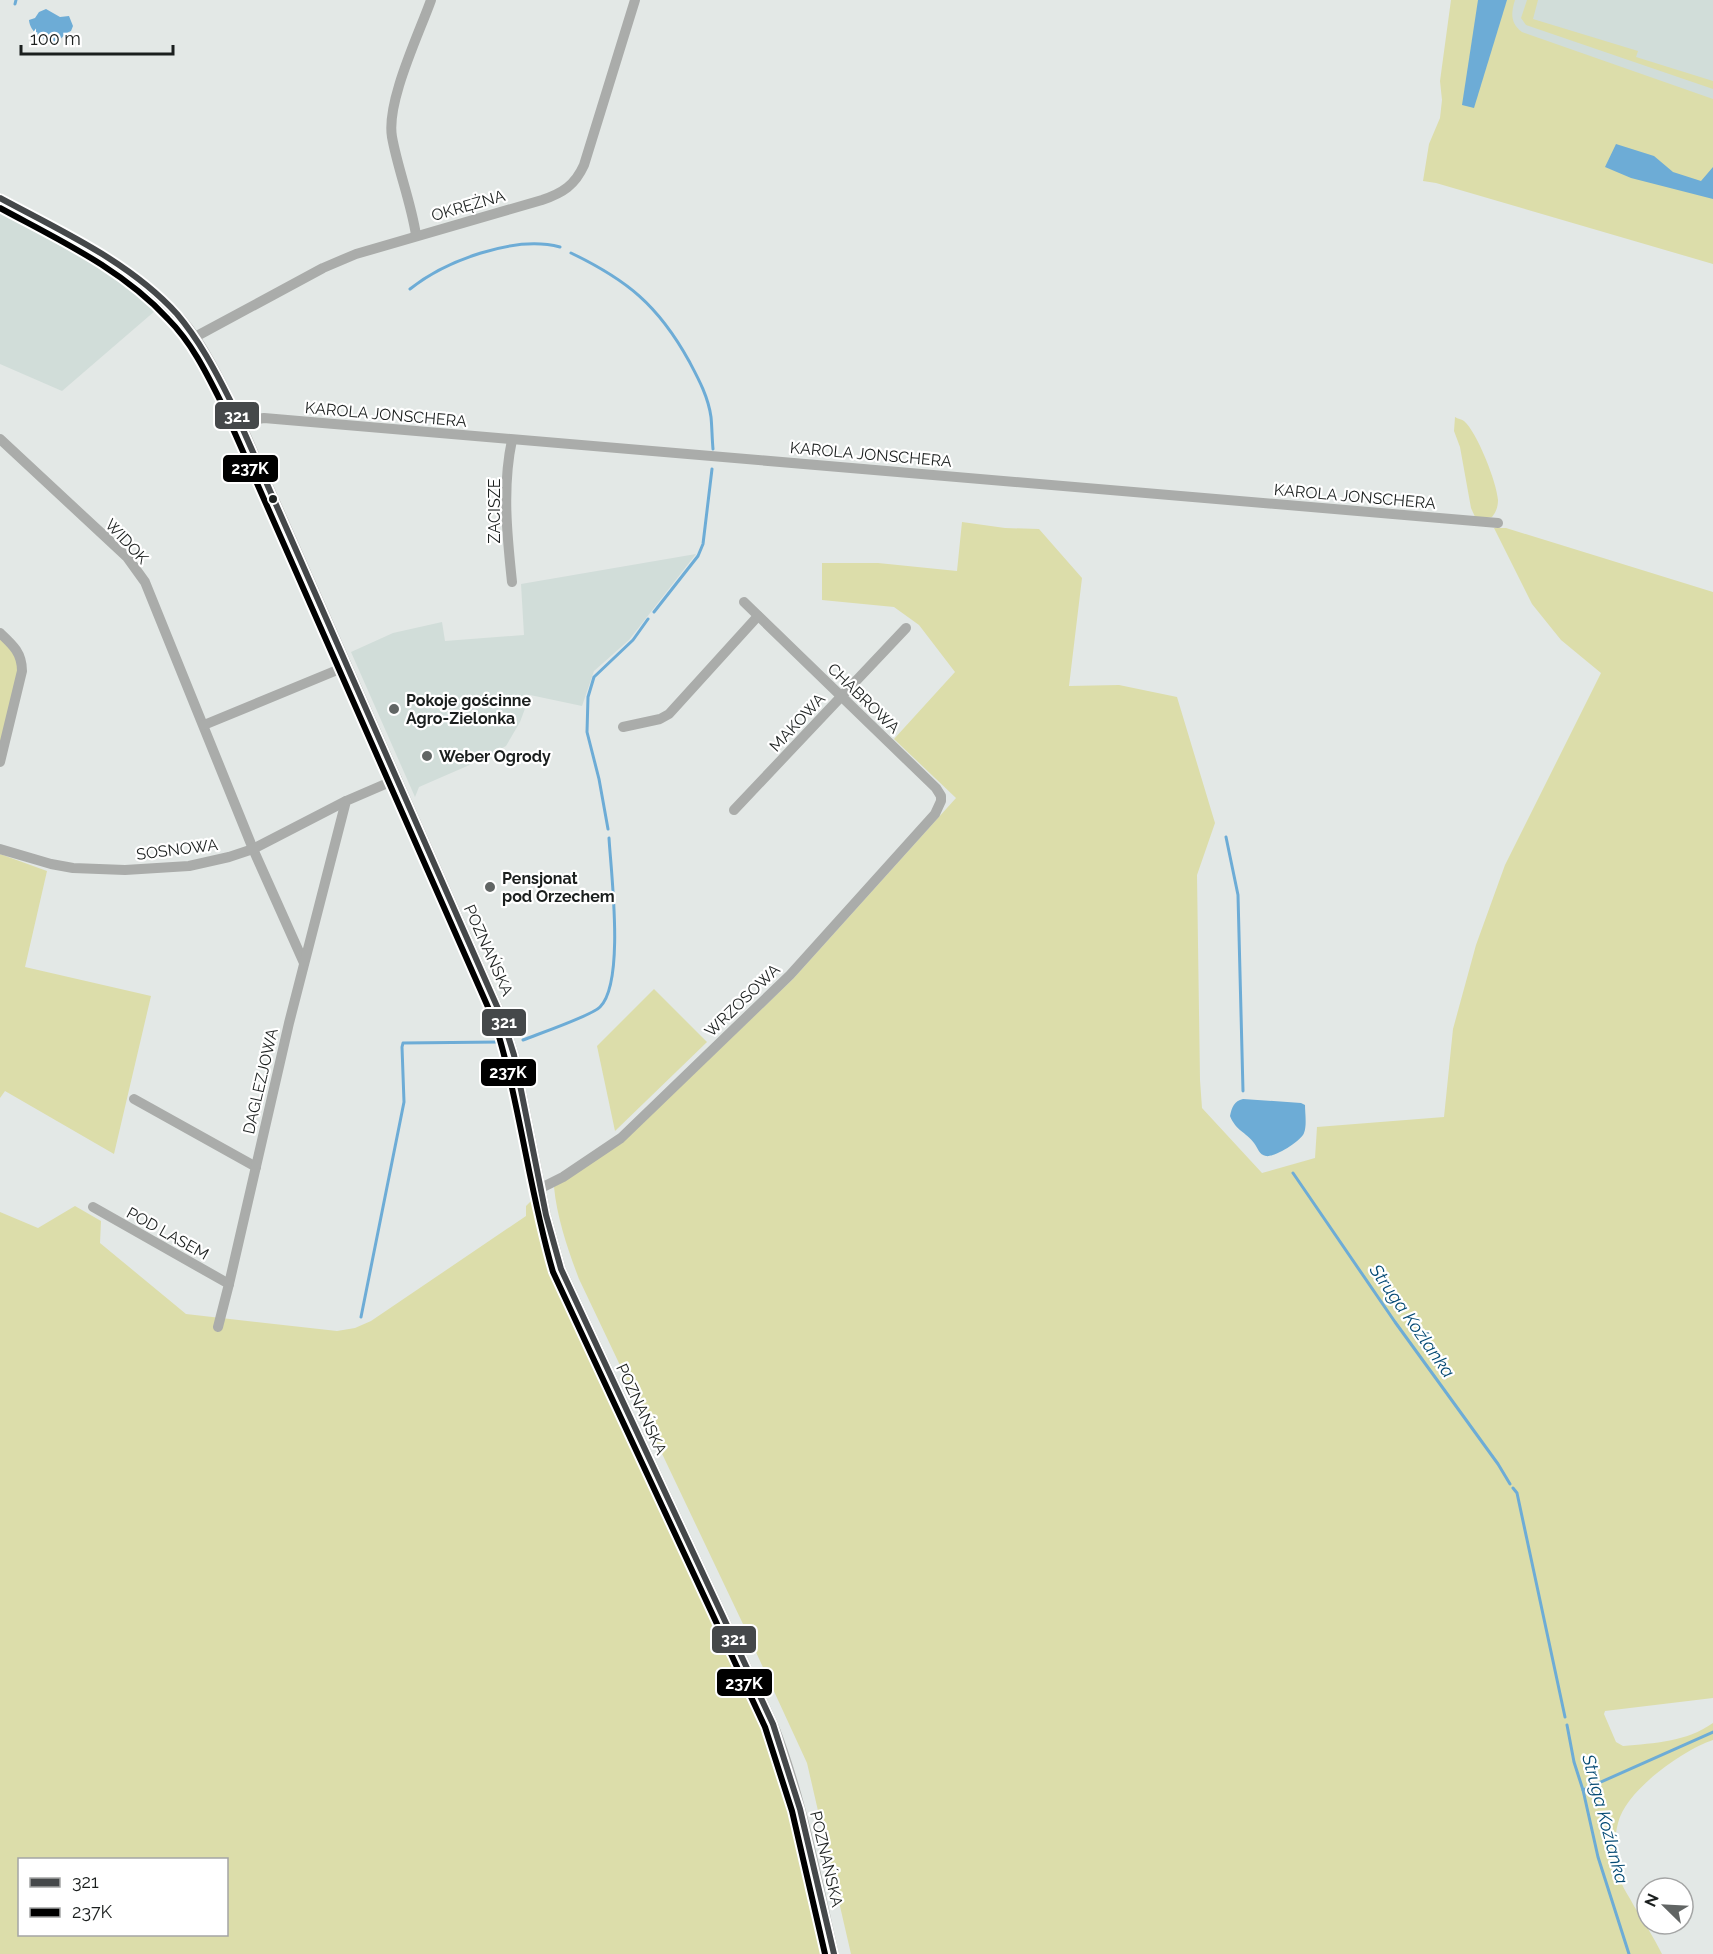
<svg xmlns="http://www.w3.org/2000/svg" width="1713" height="1954" font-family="Raleway,sans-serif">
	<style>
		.built { fill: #d1ddd9 }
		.green { fill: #dcddaa; fill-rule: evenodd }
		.water { fill: #6dacd6 }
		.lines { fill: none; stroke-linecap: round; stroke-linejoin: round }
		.stream { stroke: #6dacd6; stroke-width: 3 }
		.minor { stroke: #aaacaa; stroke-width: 10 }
		.bus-1-casing { stroke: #fff; stroke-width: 10 }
		.bus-2-casing { stroke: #fff; stroke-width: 10 }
		.bus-1 { stroke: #45484a; stroke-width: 6 }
		.bus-2 { stroke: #000; stroke-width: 6 }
		.bus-dot { fill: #1b1f1e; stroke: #fff; stroke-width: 2 }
		.poi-dot { fill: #616564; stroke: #fff; stroke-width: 2 }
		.labels { text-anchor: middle; stroke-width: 4.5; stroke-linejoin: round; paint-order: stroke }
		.street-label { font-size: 16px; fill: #1b1f1e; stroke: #fff }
		.poi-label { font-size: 16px; font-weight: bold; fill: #1b1f1e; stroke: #fff; text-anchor: start }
		.water-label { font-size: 18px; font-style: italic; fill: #044a73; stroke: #fff }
		.line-badge { stroke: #fff; stroke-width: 2 }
		.badge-label { font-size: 16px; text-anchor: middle; font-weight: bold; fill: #fff }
	</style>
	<rect width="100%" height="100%" fill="#e3e8e6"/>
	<g class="built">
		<polygon points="1463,0 1713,0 1713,264"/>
		<polygon points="0,214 110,272 144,296 156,310 62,391 0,364"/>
		<polygon points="696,554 629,640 594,671 582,706 530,695 520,722 506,746 481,760 419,787 415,797 351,652 393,633 442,622 445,641 524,635 521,584"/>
	</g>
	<g class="green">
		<path d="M1451 0H1515C1511 13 1510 23 1522 32L1713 99V264L1436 183 1423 181 1429 144 1440 118 1442 100 1440 81Z"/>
		<polygon points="1527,0 1538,0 1533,19 1638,51 1636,57 1713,81 1713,89 1526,25 1521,18"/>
		<path d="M1455 417C1458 419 1461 419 1464 421 1477 432 1497 483 1498 500 1498 507 1496 512 1492 517L1476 519 1471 508 1460 447 1454 431Z"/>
		<path d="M962 522 1005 528 1039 529 1082 578 1069 686 1119 685 1177 697 1215 823 1197 875 1200 1080 1202 1108 1262 1173 1315 1158 1317 1127 1444 1117 1453 1029 1476 945 1505 865 1601 673 1561 640 1532 604 1494 528H1506L1713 592V1698L1605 1711 1604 1714 1616 1742 1623 1746C1655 1743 1686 1742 1713 1723V1740C1683 1750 1626 1790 1618 1823 1613 1841 1615 1864 1621 1882 1624 1890 1630 1898 1634 1906 1644 1922 1654 1938 1662 1954H851L807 1763 743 1624 579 1279C568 1250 557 1218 554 1187L623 1142 793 979 956 798 894 739 955 672 919 625 894 607 822 600V563H878L957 571Z"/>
		<polygon points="0,637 13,649 19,672 0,746"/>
		<polygon points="0,854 47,871 25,967 151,996 114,1154 5,1091 0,1098"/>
		<polygon points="654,989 707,1042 615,1131 597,1046"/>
		<path d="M513 1110 520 1111 548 1250 565 1296 593 1361 768 1734 786 1792 823 1954H0V1212L38 1228 75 1206 101 1221 100 1243 186 1314 337 1331 355 1328 371 1321 526 1216V1206L532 1200ZM20 1860H226V1934H20Z"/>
	</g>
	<g class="water">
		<polygon points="1478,0 1507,0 1474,108 1462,105"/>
		<path d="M46 9 60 17 69 16 73 26 71 31C63 34 62 40 54 43 43 39 30 33 29 20L35 18 39 12Z"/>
		<polygon points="1616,144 1654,156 1673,172 1701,181 1713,167 1713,199 1631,178 1605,167"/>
		<path d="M1243 1099 1301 1103 1305 1105C1305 1113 1307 1125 1304 1133 1301 1141 1274 1158 1266 1156 1259 1155 1258 1148 1254 1143 1246 1132 1236 1131 1230 1116 1232 1107 1234 1101 1243 1099Z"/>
	</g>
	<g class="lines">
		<g class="stream">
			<polyline points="15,4 16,0"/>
			<path d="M571 253C627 280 658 305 689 361 698 378 708 396 711 417 712 427 712 438 713 449"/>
			<path d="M410 289C445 261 514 235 560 247"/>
			<polyline points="654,612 698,556 703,544 712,469"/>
			<polyline points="608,829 599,779 587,732 588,697 594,677 633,640 648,619"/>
			<polyline points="1226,837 1238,895 1243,1091"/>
			<path d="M523 1040C538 1034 591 1016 600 1007 625 982 611 873 609 838"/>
			<polyline points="1293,1173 1395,1322 1498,1464 1510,1484"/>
			<polyline points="361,1317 404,1102 402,1047 403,1043 500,1042"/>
			<polyline points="1513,1488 1517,1493 1565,1717"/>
			<polyline points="1567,1725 1574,1762 1583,1790 1598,1857 1629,1954"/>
			<polyline points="1583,1790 1713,1732"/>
		</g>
		<g class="minor">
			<path d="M0 198C68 236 149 271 195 337 213 364 227 393 240 422L503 1020 514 1055 546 1215 561 1269 773 1724C802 1798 816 1877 834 1954"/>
			<path d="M416 235C411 202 398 170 392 137 386 102 419 34 431 0"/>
			<path d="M195 337 323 268 356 254 542 200C563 193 575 185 584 165L635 0"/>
			<polyline points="240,422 264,418 1498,523"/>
			<polyline points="0,439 127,557 145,582 253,849 304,963"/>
			<path d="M512 582C507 535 502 487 512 440"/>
			<path d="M0 633C13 645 22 653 22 671L0 762"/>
			<polyline points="204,725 347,666"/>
			<polyline points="623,727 660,719 669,714 758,616"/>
			<polyline points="734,810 906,628"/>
			<polyline points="0,849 51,864 73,868 125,870 189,866 229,857 253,849 346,801"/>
			<polyline points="134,1099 256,1167"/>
			<polyline points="541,1188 563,1177 621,1138 790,975 935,814 941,801 941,796 936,788 744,602"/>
			<polyline points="93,1207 229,1284"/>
			<polyline points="218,1327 229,1284 289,1023 346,801 397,779"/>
		</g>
		<g class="bus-1-casing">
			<path id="bus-1" d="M0 198C61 231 130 262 177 314 199 340 215 370 230 400L503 1020 514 1055 546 1215 561 1269 773 1724 800 1809 834 1954"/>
		</g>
		<g class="bus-2-casing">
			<path id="bus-2" d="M0 208C59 240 122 269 168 319 192 343 207 374 222 404L495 1023C520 1104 529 1190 553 1272L765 1727 792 1811 825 1954"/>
		</g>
		<use href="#bus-1" class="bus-1"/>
		<use href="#bus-2" class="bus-2"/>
	</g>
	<circle class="bus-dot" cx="273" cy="499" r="5"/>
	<g class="poi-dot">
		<circle cx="394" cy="709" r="6"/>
		<circle cx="427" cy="756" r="6"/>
		<circle cx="490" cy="887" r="6"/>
	</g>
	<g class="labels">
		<g class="street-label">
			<text transform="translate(468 205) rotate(-16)" y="6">OKRĘŻNA</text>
			<text transform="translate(386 414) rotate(5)" y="6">KAROLA JONSCHERA</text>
			<text transform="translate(871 454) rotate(5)" y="6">KAROLA JONSCHERA</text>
			<text transform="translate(1355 496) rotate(5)" y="6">KAROLA JONSCHERA</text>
			<text transform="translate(494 511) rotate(-90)" y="6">ZACISZE</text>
			<text transform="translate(127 541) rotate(47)" y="6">WIDOK</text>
			<text transform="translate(864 698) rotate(44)" y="6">CHABROWA</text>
			<text transform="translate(797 722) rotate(-47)" y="6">MAKOWA</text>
			<text transform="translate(177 849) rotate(-7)" y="6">SOSNOWA</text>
			<text transform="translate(489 950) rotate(66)" y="6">POZNAŃSKA</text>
			<text transform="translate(742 1000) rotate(-44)" y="6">WRZOSOWA</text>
			<text transform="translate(260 1081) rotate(-77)" y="6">DAGLEZJOWA</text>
			<text transform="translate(168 1233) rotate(29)" y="6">POD LASEM</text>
			<text transform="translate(642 1409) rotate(65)" y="6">POZNAŃSKA</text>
			<text transform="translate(827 1859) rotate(77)" y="6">POZNAŃSKA</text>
		</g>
		<g class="poi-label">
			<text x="406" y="706">Pokoje gościnne<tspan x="406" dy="18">Agro-Zielonka</tspan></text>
			<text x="439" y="762">Weber Ogrody</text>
			<text x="502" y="884">Pensjonat<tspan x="502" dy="18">pod Orzechem</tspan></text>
		</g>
		<g class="water-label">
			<text transform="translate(1412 1321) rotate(55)" y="6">Struga Koźlanka</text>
			<text transform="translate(1605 1819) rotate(75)" y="6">Struga Koźlanka</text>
		</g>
	</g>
	<g class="line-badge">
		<rect x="214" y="401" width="46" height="29" rx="6" fill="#45484a"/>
		<rect x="222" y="454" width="57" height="29" rx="6" fill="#000"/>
		<rect x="481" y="1008" width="46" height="29" rx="6" fill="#45484a"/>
		<rect x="480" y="1058" width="57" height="29" rx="6" fill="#000"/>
		<rect x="711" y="1625" width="46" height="29" rx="6" fill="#45484a"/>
		<rect x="716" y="1668" width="57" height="29" rx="6" fill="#000"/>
	</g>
	<g class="badge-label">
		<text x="237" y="422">321</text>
		<text x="250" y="474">237K</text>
		<text x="504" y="1028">321</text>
		<text x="508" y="1078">237K</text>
		<text x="734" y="1645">321</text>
		<text x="744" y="1689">237K</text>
	</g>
	<rect x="18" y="1858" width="210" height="78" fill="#ffffff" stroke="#a4a5a5" stroke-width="1.5"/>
	<rect x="30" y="1878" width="30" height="9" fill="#45484a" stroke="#a4a5a5" stroke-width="1.5"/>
	<text x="72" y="1888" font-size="18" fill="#1b1f1e">321</text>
	<rect x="30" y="1908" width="30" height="9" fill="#000000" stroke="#a4a5a5" stroke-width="1.5"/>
	<text x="72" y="1918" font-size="18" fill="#1b1f1e">237K</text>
	<g transform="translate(1665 1906) rotate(294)"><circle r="28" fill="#ffffff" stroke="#a4a5a5" stroke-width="1.5"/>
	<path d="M0-4.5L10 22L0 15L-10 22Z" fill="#616564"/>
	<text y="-9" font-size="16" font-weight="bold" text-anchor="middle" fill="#1b1f1e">N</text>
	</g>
	<path d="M21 45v9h152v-9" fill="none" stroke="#1b1f1e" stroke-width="3"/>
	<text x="30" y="45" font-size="18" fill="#1b1f1e" stroke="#ffffff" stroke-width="4.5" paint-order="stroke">100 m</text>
</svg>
